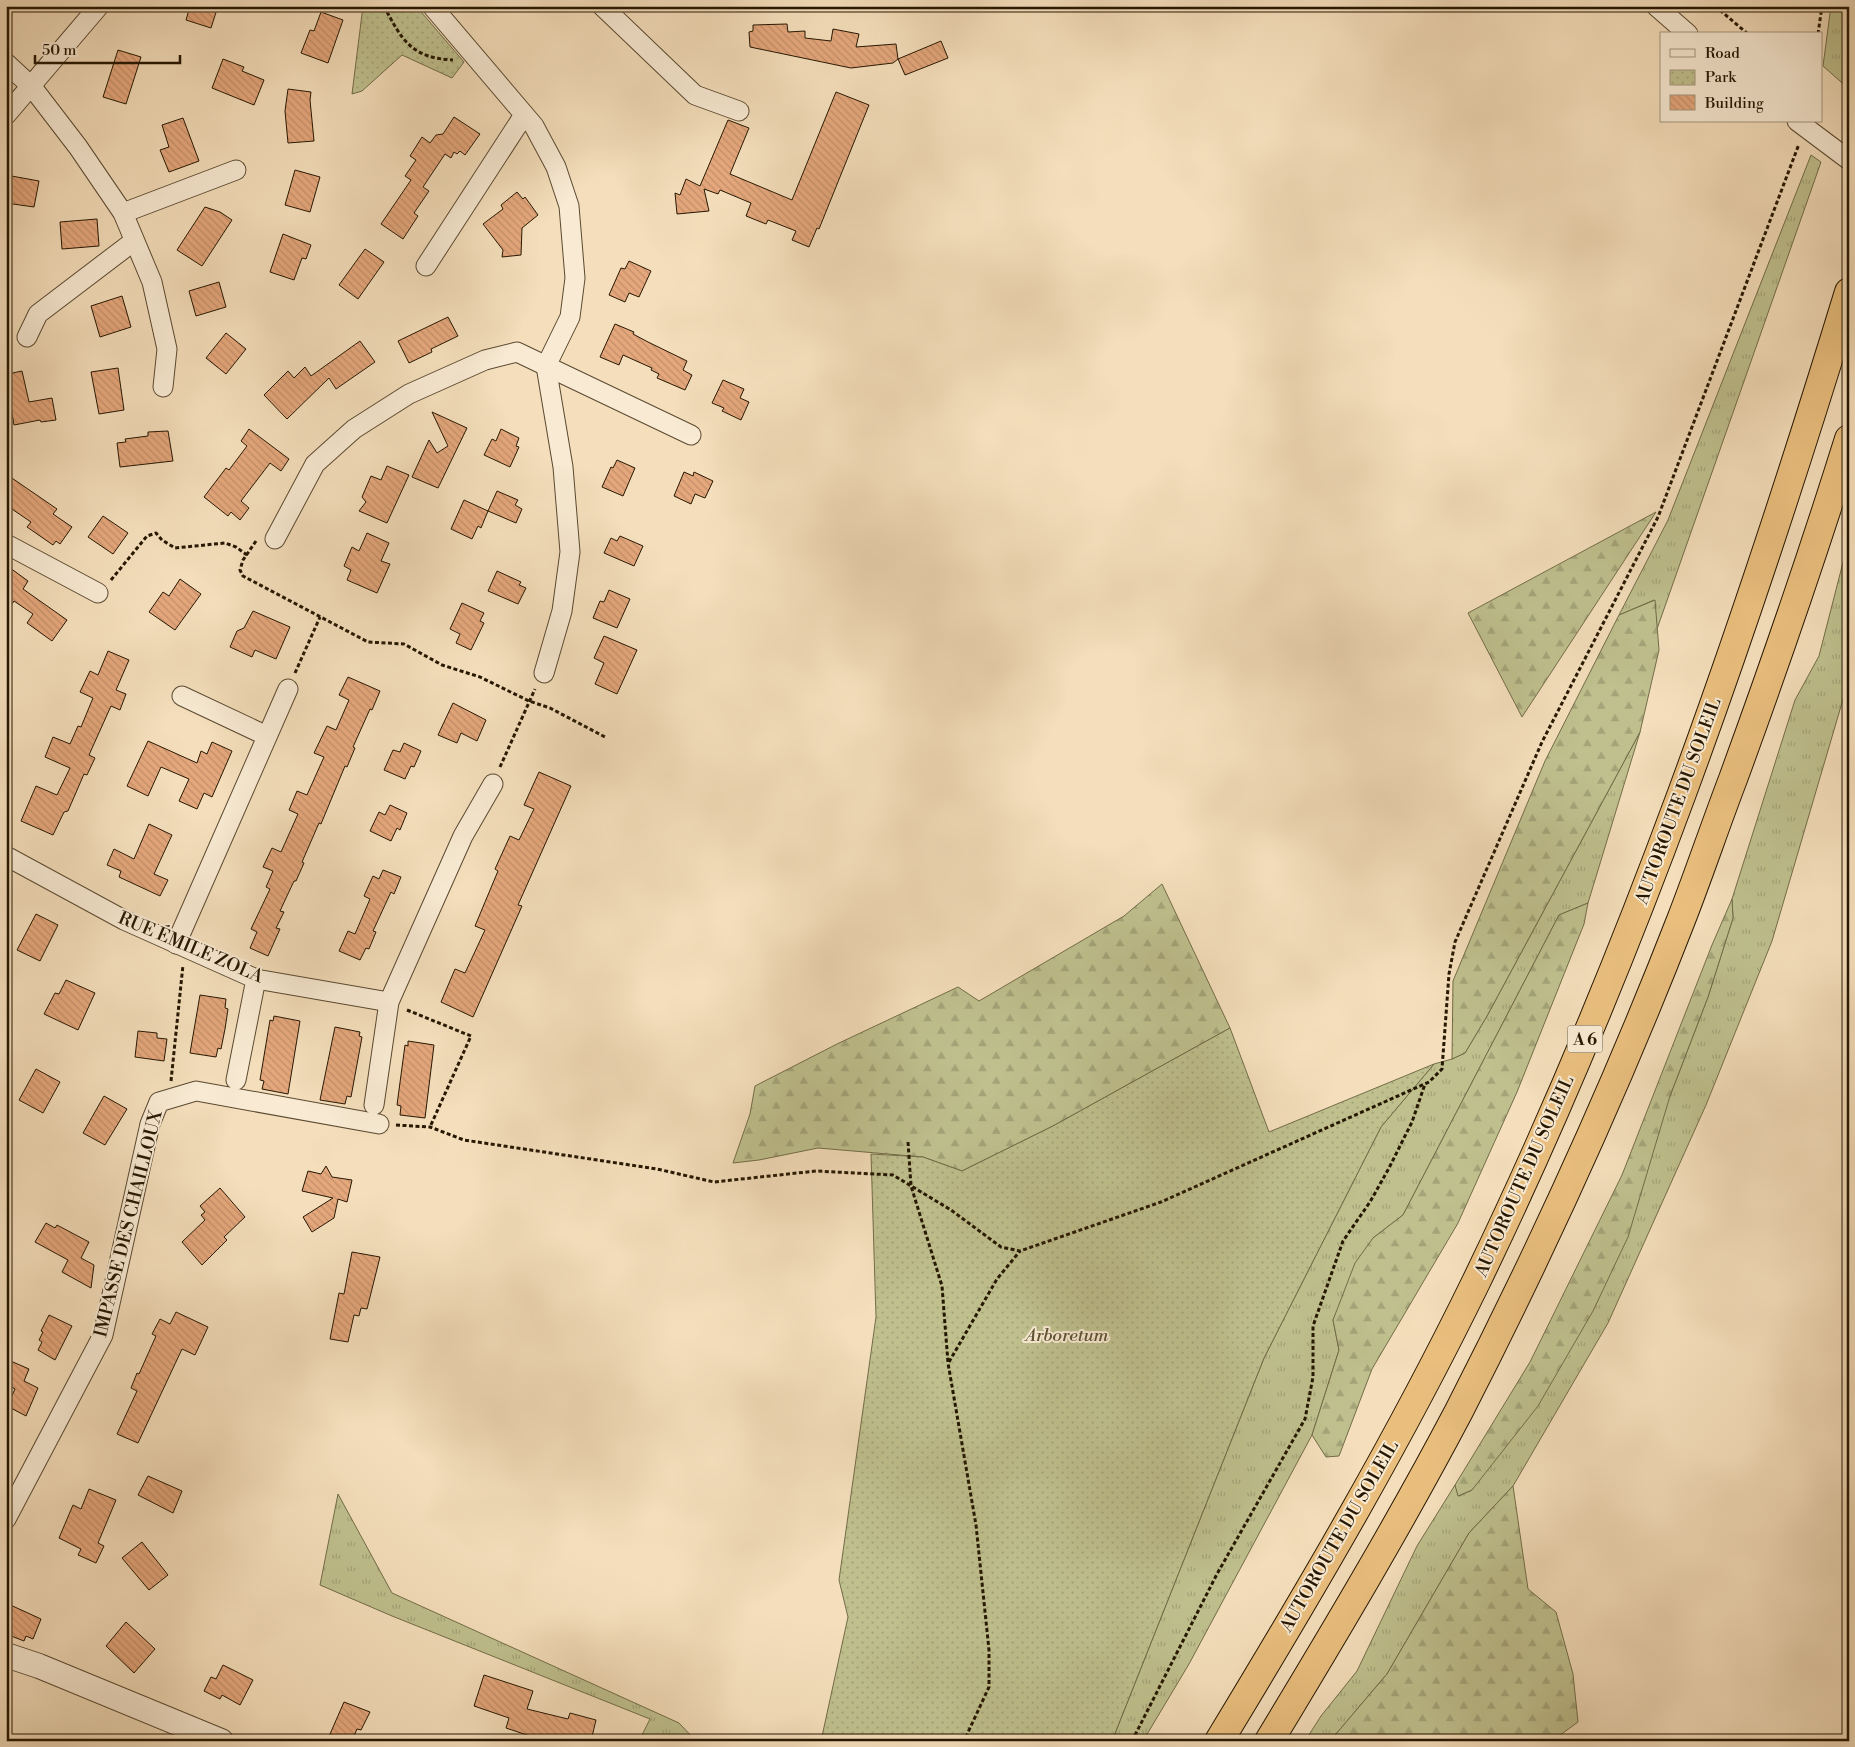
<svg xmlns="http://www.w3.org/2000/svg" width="1855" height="1747" font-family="'Libre Bodoni',serif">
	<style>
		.grass { fill: url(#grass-tufts); stroke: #726c48 }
		.forest { fill: url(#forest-firs); stroke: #726c48 }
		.park { fill: url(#park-dots); stroke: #726c48 }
		.building { fill: url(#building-back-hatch); stroke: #261702 }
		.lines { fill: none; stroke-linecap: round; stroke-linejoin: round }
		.minor-casing { stroke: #5a4930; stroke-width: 21 }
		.tertiary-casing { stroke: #5a4930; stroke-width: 26 }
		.motorway-casing { stroke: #261702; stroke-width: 30 }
		.path { stroke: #261702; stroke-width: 3; stroke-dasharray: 4 2.5; stroke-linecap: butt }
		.minor { stroke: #f8ead3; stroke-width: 19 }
		.tertiary { stroke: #f8ead3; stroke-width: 24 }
		.motorway { stroke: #eabf7e; stroke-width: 28 }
		.labels { text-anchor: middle; stroke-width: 4; stroke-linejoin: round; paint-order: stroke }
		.shield { fill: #f8ead3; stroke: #655641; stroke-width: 1 }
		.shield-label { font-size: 16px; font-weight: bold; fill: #261702 }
		.street-label { font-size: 18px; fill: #261702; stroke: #f8ead3 }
		.park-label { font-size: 18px; font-style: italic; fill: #5c5233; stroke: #f8ead3 }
	</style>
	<defs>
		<pattern id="grass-tufts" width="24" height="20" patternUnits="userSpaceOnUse" patternTransform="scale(1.25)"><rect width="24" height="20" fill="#bfc08e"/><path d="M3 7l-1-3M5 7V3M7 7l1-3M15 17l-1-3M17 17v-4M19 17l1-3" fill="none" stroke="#a4a479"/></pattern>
		<pattern id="forest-firs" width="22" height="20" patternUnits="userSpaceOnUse" patternTransform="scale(1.25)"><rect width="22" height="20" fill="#bfc08e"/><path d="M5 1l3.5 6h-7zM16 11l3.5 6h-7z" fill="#a4a479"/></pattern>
		<pattern id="park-dots" width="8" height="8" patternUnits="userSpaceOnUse" patternTransform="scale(1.25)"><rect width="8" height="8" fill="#bfc08e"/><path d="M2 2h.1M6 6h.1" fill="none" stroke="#a4a479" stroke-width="1.8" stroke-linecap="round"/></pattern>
		<pattern id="building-back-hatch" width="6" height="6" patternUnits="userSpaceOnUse" patternTransform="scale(1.25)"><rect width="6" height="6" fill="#e5a77c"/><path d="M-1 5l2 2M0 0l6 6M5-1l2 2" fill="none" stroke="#c48f6a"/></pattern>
	</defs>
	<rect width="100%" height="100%" fill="#f4debb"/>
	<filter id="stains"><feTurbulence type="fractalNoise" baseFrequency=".004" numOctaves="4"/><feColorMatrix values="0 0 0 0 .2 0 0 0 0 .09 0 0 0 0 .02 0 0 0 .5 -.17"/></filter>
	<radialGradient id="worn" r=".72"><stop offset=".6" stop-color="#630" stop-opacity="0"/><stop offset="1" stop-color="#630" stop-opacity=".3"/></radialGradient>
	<g class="grass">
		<polygon points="1831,6 1849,6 1849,89 1823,66"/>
		<polygon points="1811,155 1821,162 1657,629 1654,600 1619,615 1668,520"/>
		<polygon points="1849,539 1849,679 1772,941 1706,1105 1608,1323 1513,1486 1469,1533 1387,1674 1330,1741 1305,1741 1321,1716 1357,1671 1417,1546 1455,1485 1459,1496 1472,1490 1670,1096 1708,997 1733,918 1732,899 1795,700 1819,656"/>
		<polygon points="1640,732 1588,903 1559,915 1403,1215 1373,1238 1333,1320 1339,1350 1312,1435 1189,1664 1143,1741 1112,1741 1264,1358 1381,1127 1434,1064 1452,1059 1465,1053 1487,1016"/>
		<polygon points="338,1494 392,1593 679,1723 696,1741 639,1741 650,1719 392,1616 320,1585"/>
	</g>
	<g class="forest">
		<polygon points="1656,512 1522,717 1468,613"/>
		<polygon points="1655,600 1659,650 1640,732 1487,1016 1465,1053 1452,1059 1453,981 1545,761 1619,615"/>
		<polygon points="1162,884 1230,1028 1053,1126 962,1171 923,1157 818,1148 759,1160 733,1163 750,1114 755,1086 837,1044 958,987 979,1001 1124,916"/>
		<polygon points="1732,899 1733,918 1708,997 1670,1096 1628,1237 1593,1311 1538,1406 1472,1490 1458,1496 1455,1485 1530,1362 1622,1175 1712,945"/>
		<polygon points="1588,903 1584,924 1517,1092 1458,1223 1372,1369 1339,1456 1326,1457 1312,1435 1339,1350 1333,1320 1355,1263 1373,1238 1403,1215 1559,915"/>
		<polygon points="1513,1486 1528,1589 1556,1612 1573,1674 1578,1722 1552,1741 1330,1741 1387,1674 1469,1533"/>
	</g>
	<g class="park">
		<polygon points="363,6 416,6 464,62 452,78 402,55 362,91 352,94"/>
		<polygon points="1230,1028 1269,1132 1434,1064 1381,1127 1264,1358 1112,1741 821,1741 848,1617 839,1580 876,1317 871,1154 923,1157 962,1171 1053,1126"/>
	</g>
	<g class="building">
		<polygon points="190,6 218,6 211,28 186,20"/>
		<polygon points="321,12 343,20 328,63 301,53 310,30 314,31"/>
		<polygon points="787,24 788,32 805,31 805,38 831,41 833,29 859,34 856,47 896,44 898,59 893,63 851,68 750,47 749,32 753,31 753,25"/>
		<polygon points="941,41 948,58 905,75 898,59"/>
		<polygon points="118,50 141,57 126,104 103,97"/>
		<polygon points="223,59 244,67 242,71 264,80 254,105 212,88"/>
		<polygon points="288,89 311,92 310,100 314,141 288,143 285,111"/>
		<polygon points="836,92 869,105 819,229 817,228 809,247 792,240 796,231 768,220 766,224 746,216 751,203 720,190 718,194 704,189 709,211 677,214 675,193 680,195 686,179 700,186 728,120 749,128 730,174 792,200"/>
		<polygon points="454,117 480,134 465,155 460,151 457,154 454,152 451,158 445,154 423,187 429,191 414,213 418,216 403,239 381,224 411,180 405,176 416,160 410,156 422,137 430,143 436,135 443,134"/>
		<polygon points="183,118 199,161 169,172 160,150 169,147 162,125"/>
		<polygon points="295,170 320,177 310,212 285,205"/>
		<polygon points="6,175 39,181 34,207 6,203"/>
		<polygon points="517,192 523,199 525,197 538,215 522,228 521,255 502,257 503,250 483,224 503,209 501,205"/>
		<polygon points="205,207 220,212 232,220 202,266 177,250"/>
		<polygon points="97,219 99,246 62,249 60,222"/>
		<polygon points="283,234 311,245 306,259 302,258 294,280 270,272"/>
		<polygon points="365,249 384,262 358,299 339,285"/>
		<polygon points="629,261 651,271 639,297 629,293 625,302 609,295 621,268 625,269"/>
		<polygon points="219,282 226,307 196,316 189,291"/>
		<polygon points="122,296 131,327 100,337 91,306"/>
		<polygon points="448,317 458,336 431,349 432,352 409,363 398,341"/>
		<polygon points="615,324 634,332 633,334 648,342 687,361 683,370 692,375 685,390 657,378 659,374 651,370 652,368 623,355 619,365 600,357"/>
		<polygon points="226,333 246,349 226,374 206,358"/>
		<polygon points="360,341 375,362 336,389 329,378 287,419 264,395 288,371 294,378 305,367 311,376"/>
		<polygon points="118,368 124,410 99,414 91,372"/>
		<polygon points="22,371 29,402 52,398 56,420 41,422 40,420 14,425 6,380 8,374"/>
		<polygon points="723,380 744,389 740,398 749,402 741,420 722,411 724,408 712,403"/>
		<polygon points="432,412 467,428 438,488 412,477 429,440 437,453 448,446"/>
		<polygon points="249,429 289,459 281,471 270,463 241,501 249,508 240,520 231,512 228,516 204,497 226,468 229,470 247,446 241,441"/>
		<polygon points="501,429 519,438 516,446 519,447 510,467 484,455 492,439 496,441"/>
		<polygon points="168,431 173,461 120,467 117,443 126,442 125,439 148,436 148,432"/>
		<polygon points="617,460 635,468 623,496 602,487 611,467 613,468"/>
		<polygon points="387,466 409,475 387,523 359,511 366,502 362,497 371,476 381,480"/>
		<polygon points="684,472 693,476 694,472 713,481 705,498 695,494 691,504 674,496"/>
		<polygon points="6,474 57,509 53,514 72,527 60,544 56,541 53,545 27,527 31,522 6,505"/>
		<polygon points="497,491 518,500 515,505 522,509 516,523 488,511 481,528 478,526 472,539 451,529 464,500 488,511"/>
		<polygon points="103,516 128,533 113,554 88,537"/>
		<polygon points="367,533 389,543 381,561 390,564 377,593 347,580 351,570 344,566 352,547 359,551"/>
		<polygon points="620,536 643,546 634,566 604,553 611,538 617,541"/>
		<polygon points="6,565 28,581 23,589 67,620 52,641 27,623 33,614 14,601 6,613"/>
		<polygon points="497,571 521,582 519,585 526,588 518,604 488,591"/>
		<polygon points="180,579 201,594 175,630 149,612 163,592 169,596"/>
		<polygon points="609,590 630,599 617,628 593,618 600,601 604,602"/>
		<polygon points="462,603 484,613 480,621 484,623 471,650 456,643 460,634 450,629"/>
		<polygon points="253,611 290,627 276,659 255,650 252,657 230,647 237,631 244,628"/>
		<polygon points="604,636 637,650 617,694 595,684 604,663 594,658"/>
		<polygon points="108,651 129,660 116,690 126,694 120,710 111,706 89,755 95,758 87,775 84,774 68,811 64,812 53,835 21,821 36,786 57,795 70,768 45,757 53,737 70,744 78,726 81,727 93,698 80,692 90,671 98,675"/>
		<polygon points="348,677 380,691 372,710 370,709 353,747 355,748 347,767 345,766 321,824 319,823 302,862 304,863 296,881 294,881 280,911 284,912 276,928 280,929 268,956 250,948 257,932 251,929 270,889 266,887 273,871 263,867 272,848 281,852 298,814 289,810 297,791 307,795 324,757 314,753 327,726 336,730 349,700 339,695"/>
		<polygon points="453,703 486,720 477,741 461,733 457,743 438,735"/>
		<polygon points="148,741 197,763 201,751 207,754 212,742 232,751 212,797 204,793 197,809 179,801 189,779 161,767 148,796 127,786"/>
		<polygon points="404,743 421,751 414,767 411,766 405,779 384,770 393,750 400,752"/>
		<polygon points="539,772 571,786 518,905 522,906 473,1017 441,1002 455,969 465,973 485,930 475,926 498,871 495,869 510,836 519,840 534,809 524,805"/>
		<polygon points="390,805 407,813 400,830 397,828 391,841 370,831 379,812 385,815"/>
		<polygon points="149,824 172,835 154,874 168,880 160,896 119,877 121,871 107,865 114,849 134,859"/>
		<polygon points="383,870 401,877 394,894 391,892 373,931 376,932 369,949 366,948 360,960 339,951 348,931 355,934 370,899 364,896 373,876 379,879"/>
		<polygon points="36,914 58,925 40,961 17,950"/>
		<polygon points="66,980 95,993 78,1030 44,1014 55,993 59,994"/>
		<polygon points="200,995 226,999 225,1008 228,1009 225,1029 221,1049 218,1048 216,1057 190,1053"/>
		<polygon points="274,1016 300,1021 288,1094 262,1089 264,1081 260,1080 270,1020 273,1021"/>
		<polygon points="335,1027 360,1032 359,1036 362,1037 351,1097 347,1096 345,1104 320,1100"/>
		<polygon points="138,1031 157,1033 157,1038 167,1039 164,1061 135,1057"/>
		<polygon points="408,1041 434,1045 425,1118 400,1115 401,1106 397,1105 405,1045 408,1046"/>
		<polygon points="36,1069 60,1082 43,1113 19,1100"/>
		<polygon points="104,1096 127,1109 105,1145 83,1133"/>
		<polygon points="326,1166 332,1177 352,1180 347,1202 338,1199 334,1218 312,1232 303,1217 333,1198 302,1191 308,1171 321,1174"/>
		<polygon points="220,1188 245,1217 224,1237 227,1240 202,1265 182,1242 205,1220 201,1215 205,1212 200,1206"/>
		<polygon points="46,1223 55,1228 57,1225 89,1242 81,1258 94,1265 91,1288 62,1272 68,1260 35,1242"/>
		<polygon points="352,1252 380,1257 367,1309 361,1308 359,1316 354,1315 348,1342 330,1339 339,1293 344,1294"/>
		<polygon points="176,1312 208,1327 195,1355 182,1349 138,1443 117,1434 137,1391 131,1388 137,1373 139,1374 156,1336 152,1334 160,1319 170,1324"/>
		<polygon points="49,1315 72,1326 55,1360 38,1350 42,1342 39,1340 43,1332 41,1331"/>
		<polygon points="6,1359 29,1369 24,1381 38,1388 26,1416 7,1406 15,1389 6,1384"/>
		<polygon points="148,1476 182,1491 173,1513 138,1495"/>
		<polygon points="89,1489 116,1500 98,1543 104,1546 96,1563 78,1555 81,1549 59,1538 73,1505 81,1509"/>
		<polygon points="142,1542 168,1575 149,1590 122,1558"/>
		<polygon points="6,1603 41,1619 33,1639 26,1636 24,1641 6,1634"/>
		<polygon points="126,1622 155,1649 134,1673 106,1646"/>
		<polygon points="223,1665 253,1680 240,1705 222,1695 220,1699 204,1691 211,1677 216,1679"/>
		<polygon points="484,1675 533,1691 527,1709 568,1719 570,1713 596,1720 591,1741 545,1741 506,1728 509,1718 474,1706"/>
		<polygon points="344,1702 370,1712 361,1730 357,1729 352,1741 327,1741"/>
	</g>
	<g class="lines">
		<g class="minor-casing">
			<g id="minor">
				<polyline points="432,6 534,126 556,167 569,206 575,278 570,317 546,366"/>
				<polyline points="602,6 695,95 739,111"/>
				<polyline points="1656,6 1688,34"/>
				<polyline points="6,63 32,87 78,147 123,213 152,282 167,349 163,387"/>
				<polyline points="6,115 99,6"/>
				<polyline points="1797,121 1849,160"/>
				<polyline points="123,213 236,170"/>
				<polyline points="426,266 524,115"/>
				<polyline points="27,337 38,314 134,241"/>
				<polyline points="275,539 315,464 354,429 409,394 485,360 517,352 691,435"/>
				<polyline points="6,544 98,593"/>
				<polyline points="544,673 562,611 570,552 563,467 546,366"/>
				<polyline points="182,696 267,736"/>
				<polyline points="6,856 124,920 256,979 389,1002"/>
				<polyline points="176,944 288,689"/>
				<polyline points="236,1080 256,979"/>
				<polyline points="374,1105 389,1002 463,836 493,784"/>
				<polyline points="6,1519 103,1335 150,1124 159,1102 196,1091 379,1124"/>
			</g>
		</g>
		<g class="tertiary-casing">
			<polyline id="tertiary" points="6,1655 39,1666 221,1741"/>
		</g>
		<g class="motorway-casing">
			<g id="motorway">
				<path d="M1219 1741C1310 1591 1399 1440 1476 1282 1630 964 1746 629 1849 292"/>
				<path d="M1269 1741C1335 1632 1400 1523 1459 1411 1541 1251 1616 1087 1681 920 1699 874 1715 826 1733 779 1774 667 1813 554 1849 439"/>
			</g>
		</g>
		<g class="path">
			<path d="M384 6C402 41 412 58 453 60"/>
			<polyline points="1715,6 1748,34"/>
			<polyline points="1818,34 1822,6"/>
			<polyline points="256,541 243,560 240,570 243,576 368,642 404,644 442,665 480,677 529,701 550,708 607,738"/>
			<polyline points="111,580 147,536 156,533 162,540 175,548 225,543 236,547 247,555"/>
			<polyline points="295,673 320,617"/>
			<polyline points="500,767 535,689"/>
			<polyline points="407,1010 471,1036 430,1127"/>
			<polyline points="171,1081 183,965"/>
			<polyline points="396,1125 430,1127 464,1140 657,1169 714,1182 816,1171 893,1175 951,1210 1001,1247 1020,1251 1161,1202 1429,1082 1442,1069 1449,974 1455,942 1542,742 1658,517 1799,144"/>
			<polyline points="908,1142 911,1186 942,1286 948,1363 976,1525 989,1650 989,1687 964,1741"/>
			<polyline points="949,1362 997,1279 1020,1251"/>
			<polyline points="1132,1741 1217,1574 1305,1419 1313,1377 1313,1326 1343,1241 1370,1202 1389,1168 1412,1122 1425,1084"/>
		</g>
		<use href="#minor" class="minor"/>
		<use href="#tertiary" class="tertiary"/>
		<use href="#motorway" class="motorway"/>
	</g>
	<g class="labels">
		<rect class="shield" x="1567.5" y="1025.5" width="35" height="27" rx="4"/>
		<g class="shield-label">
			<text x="1585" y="1045">A 6</text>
		</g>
		<g class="street-label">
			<text transform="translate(1678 801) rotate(-70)" y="6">AUTOROUTE DU SOLEIL</text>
			<text transform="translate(191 947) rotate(23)" y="6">RUE ÉMILE ZOLA</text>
			<text transform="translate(1524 1176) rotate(-66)" y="6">AUTOROUTE DU SOLEIL</text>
			<text transform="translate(128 1224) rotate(-76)" y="6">IMPASSE DES CHAILLOUX</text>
			<text transform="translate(1339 1536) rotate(-60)" y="6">AUTOROUTE DU SOLEIL</text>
		</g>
		<g class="park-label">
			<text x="1067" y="1341">Arboretum</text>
		</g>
	</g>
	<rect width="1855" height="1747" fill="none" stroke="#f4debb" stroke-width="25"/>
	<rect x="8" y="8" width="1840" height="1732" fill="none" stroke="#261702" stroke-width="2.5"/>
	<rect x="12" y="12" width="1830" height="1722" fill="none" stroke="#261702"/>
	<rect x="1660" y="32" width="162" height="90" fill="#f8ead3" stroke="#a4967f"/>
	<rect x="1670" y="49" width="25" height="8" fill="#f8ead3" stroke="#a4967f"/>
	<text x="1705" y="58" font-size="15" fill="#261702">Road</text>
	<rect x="1670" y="70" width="25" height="15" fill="url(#park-dots)" stroke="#a4967f"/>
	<text x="1705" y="82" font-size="15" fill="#261702">Park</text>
	<rect x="1670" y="95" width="25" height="15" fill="url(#building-back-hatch)" stroke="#a4967f"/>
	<text x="1705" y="108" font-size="15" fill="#261702">Building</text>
	<path d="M35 55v8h145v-8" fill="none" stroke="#261702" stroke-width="2.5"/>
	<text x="42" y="55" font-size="15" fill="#261702" stroke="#f8ead3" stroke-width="4" paint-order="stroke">50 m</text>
	<rect width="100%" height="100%" filter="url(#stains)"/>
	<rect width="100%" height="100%" fill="url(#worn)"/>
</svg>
